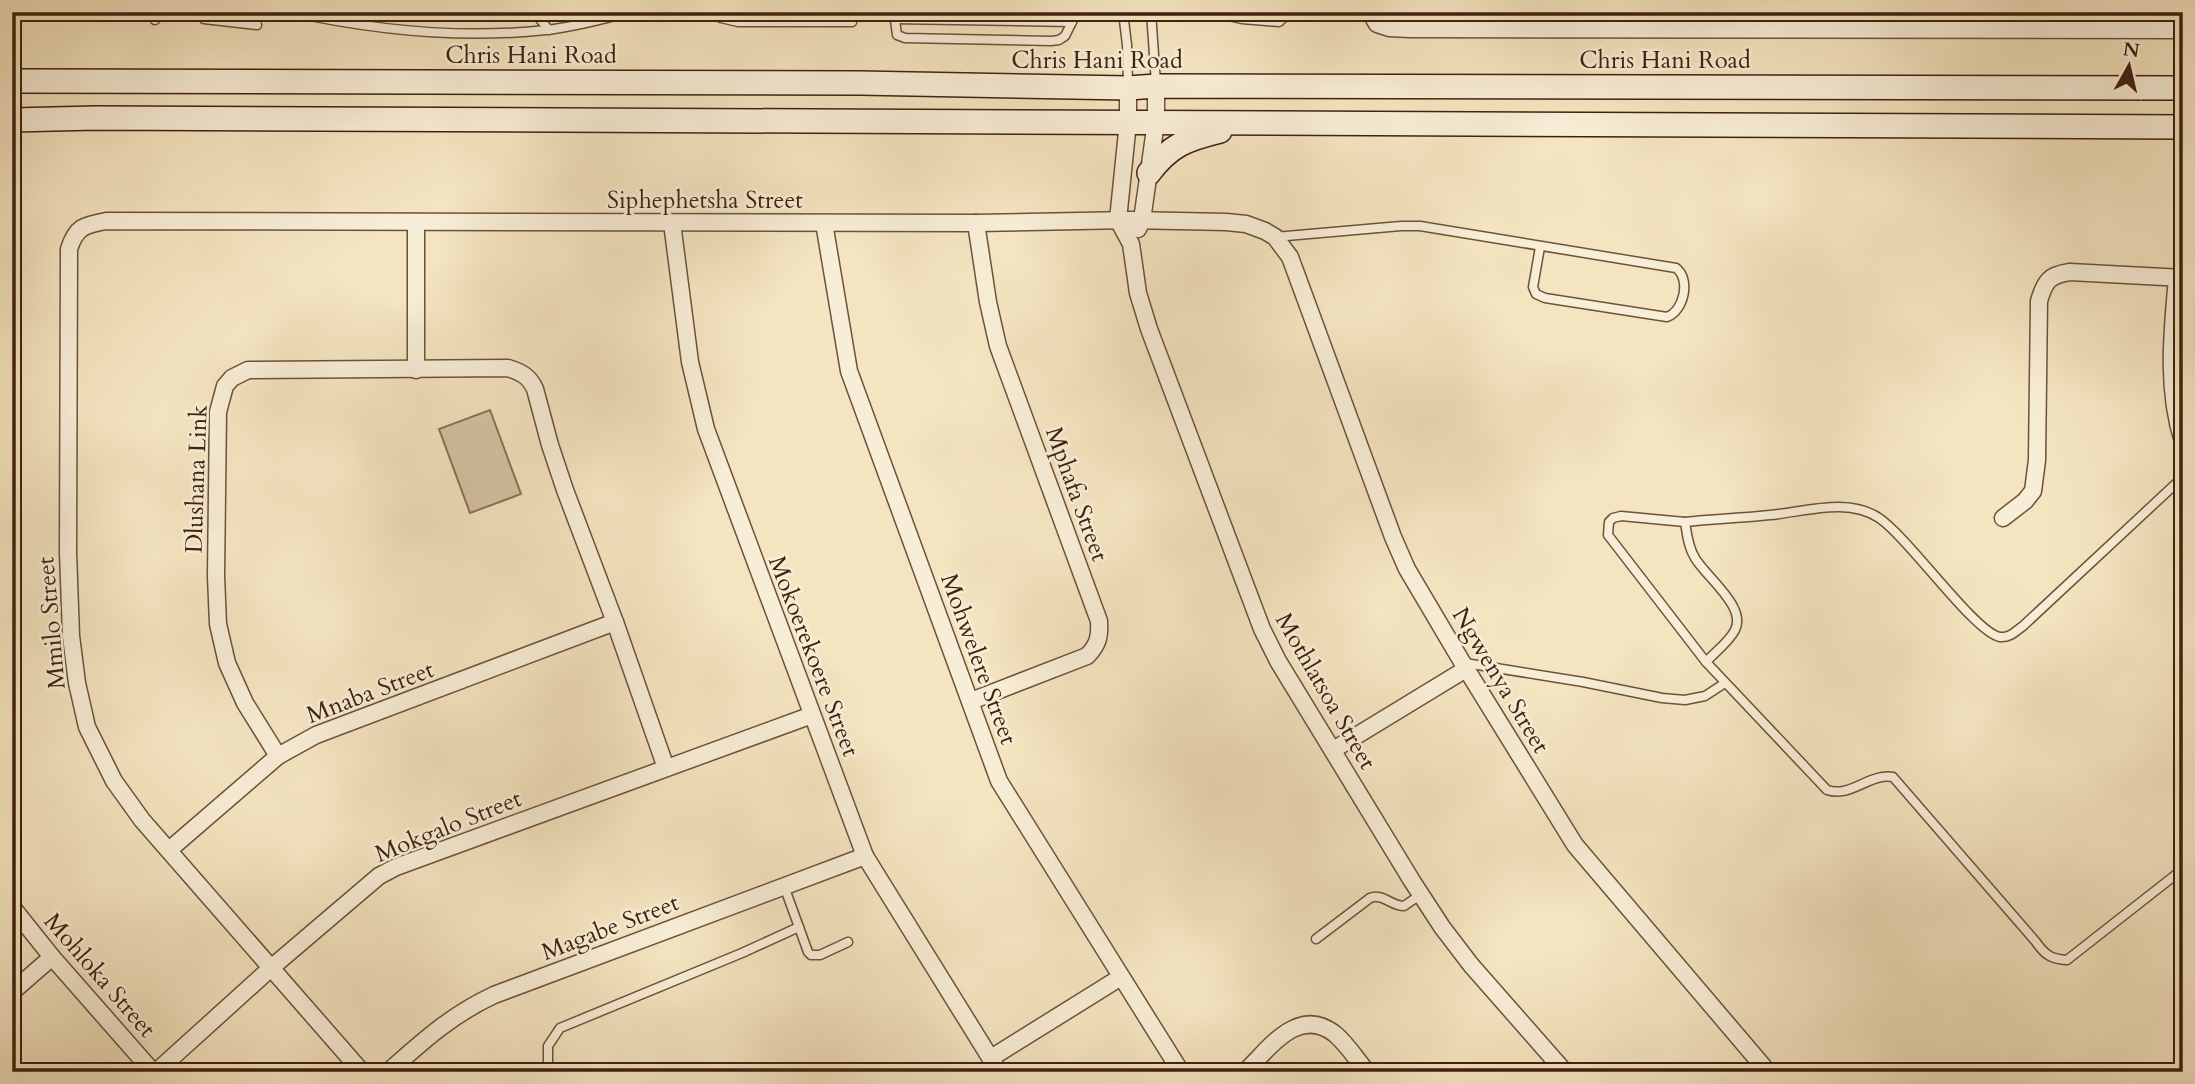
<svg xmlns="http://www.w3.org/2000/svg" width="2195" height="1084" font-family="Cardo,serif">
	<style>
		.green { fill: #d5c3a2; stroke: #8a7258; stroke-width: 2 }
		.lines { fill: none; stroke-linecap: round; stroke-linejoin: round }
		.service-casing { stroke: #6c523a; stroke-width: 11 }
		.pedestrian-casing { stroke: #6c523a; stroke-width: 16 }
		.minor-casing { stroke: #6c523a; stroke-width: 19 }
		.secondary-casing { stroke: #3f210e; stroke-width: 26 }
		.service { stroke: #f8edd6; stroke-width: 8 }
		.pedestrian { stroke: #f8edd6; stroke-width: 12 }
		.minor { stroke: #f8edd6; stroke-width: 16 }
		.secondary { stroke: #f8edd6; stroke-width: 23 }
		.labels { text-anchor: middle; stroke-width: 5; stroke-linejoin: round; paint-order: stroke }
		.street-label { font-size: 24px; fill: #3f210e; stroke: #f8edd6 }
	</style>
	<rect width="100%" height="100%" fill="#f4e4c0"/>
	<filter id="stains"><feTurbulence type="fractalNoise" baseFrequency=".00286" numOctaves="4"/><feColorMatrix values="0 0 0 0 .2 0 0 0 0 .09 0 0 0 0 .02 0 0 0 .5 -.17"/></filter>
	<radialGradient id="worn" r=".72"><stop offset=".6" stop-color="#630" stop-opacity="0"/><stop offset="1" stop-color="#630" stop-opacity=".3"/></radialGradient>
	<polygon class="green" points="490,410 521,494 470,513 439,429"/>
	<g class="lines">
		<g class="service-casing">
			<g id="service">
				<path d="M291 12C373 30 462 39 546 30 575 27 603 19 630 12"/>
				<polyline points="534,12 549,30"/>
				<polyline points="715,12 721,18 738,22 852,22"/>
				<polyline points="894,12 897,35 905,38 1051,41 1059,40 1065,36 1072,22 1072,12"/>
				<polyline points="1123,12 1127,45 1128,85"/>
				<polyline points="1151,12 1156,83"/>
				<polyline points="1210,12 1242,19 1279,22 1290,12"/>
				<polyline points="204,19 257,25"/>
				<polyline points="894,19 1072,22"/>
				<polyline points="155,20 156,12"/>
				<path d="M1275 237 1401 226H1420L1676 268C1691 279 1684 311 1667 317L1545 298 1536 294 1533 287 1540 247"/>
				<path d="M2183 477 2023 626C2016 631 2010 638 2000 637 1975 633 1909 538 1879 518 1848 497 1805 512 1770 515 1742 518 1714 519 1685 522 1687 534 1688 547 1695 558 1706 577 1747 607 1735 630 1729 642 1715 652 1706 662L1827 790C1851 798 1869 773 1893 777L2036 942C2045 955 2051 959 2067 960L2183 869"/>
				<polyline points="1685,522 1621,516 1613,518 1609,522 1608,535 1706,662"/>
				<polyline points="1465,663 1583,682 1662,698 1685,700 1705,696 1725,683"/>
				<polyline points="784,886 808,952 811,955 820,955 848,942"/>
				<path d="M1316 939 1370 898C1383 893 1391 906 1404 906L1420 895"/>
				<polyline points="548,1072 548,1046 560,1028 742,953 799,927"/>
			</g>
		</g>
		<g class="pedestrian-casing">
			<polyline id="pedestrian" points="2024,29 2024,12"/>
		</g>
		<g class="minor-casing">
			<g id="minor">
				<polyline points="1370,12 1377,24 1389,28 1410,29 2183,30"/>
				<polyline points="1128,88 1128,122 1118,220 1131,244 1138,293 1149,329 1262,629 1278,661 1412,881 1442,927 1471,965 1565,1072"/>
				<polyline points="416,222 416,370"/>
				<polyline points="672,223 690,362 706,429 865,856 999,1072"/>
				<polyline points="824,223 849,371 999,781 1181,1072"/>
				<polyline points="1138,229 1142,220 1156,122 1156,86"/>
				<path d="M2177 278C2172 333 2166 388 2183 442"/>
				<path d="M2003 518 2025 501 2033 491 2037 460 2039 301C2045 281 2049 275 2070 272L2183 278"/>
				<path d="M971 701 1087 656C1098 645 1100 637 1099 621L998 346 988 302 976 223"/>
				<polyline points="1333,750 1466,669"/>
				<path d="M278 756 245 703 227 663 218 624 216 576 218 412 225 386 232 378 248 370 508 368C521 372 529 376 535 389L550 445 565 490 615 622 666 768"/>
				<polyline points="169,850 278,756 316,735 615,622"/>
				<polyline points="12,907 52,957 153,1072"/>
				<polyline points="12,992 52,957"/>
				<polyline points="991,1058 1121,977"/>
				<polyline points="156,1072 271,968 379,876 396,867 812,715"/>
				<path d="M362 1072 142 820 114 781 87 727 77 683 71 636 68 552 69 249C76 227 84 225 106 221L976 223 1130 220 1226 222 1246 224 1265 231 1275 237 1290 257 1393 537 1407 569 1462 662 1575 845 1768 1072"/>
				<path d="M388 1072C423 1041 451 1015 494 995L865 856"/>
				<path d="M1245 1072C1269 1049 1298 1005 1335 1034 1347 1044 1357 1060 1367 1072"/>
			</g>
		</g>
		<g class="secondary-casing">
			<g id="secondary">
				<polyline points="12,81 859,83 1128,88 1156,86 2183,88"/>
				<polyline points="12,120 96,118 2183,127"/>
				<path d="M1149 173C1170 145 1187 139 1220 131"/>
			</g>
		</g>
		<use href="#service" class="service"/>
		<use href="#pedestrian" class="pedestrian"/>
		<use href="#minor" class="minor"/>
		<use href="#secondary" class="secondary"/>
	</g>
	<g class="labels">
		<g class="street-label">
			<text x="531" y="63">Chris Hani Road</text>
			<text x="1097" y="68">Chris Hani Road</text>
			<text x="1665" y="68">Chris Hani Road</text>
			<text x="705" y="208">Siphephetsha Street</text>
			<text transform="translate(196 479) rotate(-88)" y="8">Dlushana Link</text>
			<text transform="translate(1077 494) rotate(70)" y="8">Mphafa Street</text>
			<text transform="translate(51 623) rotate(-95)" y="8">Mmilo Street</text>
			<text transform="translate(814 656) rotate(69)" y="8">Mokoerekoere Street</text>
			<text transform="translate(979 659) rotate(70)" y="8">Mohwelere Street</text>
			<text transform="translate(1501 680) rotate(59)" y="8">Ngwenya Street</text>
			<text transform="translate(1326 691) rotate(60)" y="8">Mothlatsoa Street</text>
			<text transform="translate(370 692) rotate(-21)" y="8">Mnaba Street</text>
			<text transform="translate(448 826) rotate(-22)" y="8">Mokgalo Street</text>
			<text transform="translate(610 927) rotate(-21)" y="8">Magabe Street</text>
			<text transform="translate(100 975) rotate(49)" y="8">Mohloka Street</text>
		</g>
	</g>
	<rect width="2195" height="1084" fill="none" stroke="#f4e4c0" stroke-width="42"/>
	<rect x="14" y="14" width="2167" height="1056" fill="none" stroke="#3f210e" stroke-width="3.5"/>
	<rect x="21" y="21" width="2153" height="1042" fill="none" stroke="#3f210e" stroke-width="2"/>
	<g transform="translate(2129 66) rotate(8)" stroke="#f8edd6" stroke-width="5" paint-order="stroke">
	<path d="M0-5L12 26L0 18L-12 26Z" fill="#3f210e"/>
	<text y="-10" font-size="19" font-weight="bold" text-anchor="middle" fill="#3f210e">N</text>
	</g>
	<rect width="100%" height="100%" filter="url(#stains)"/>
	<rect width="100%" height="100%" fill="url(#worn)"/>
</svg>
